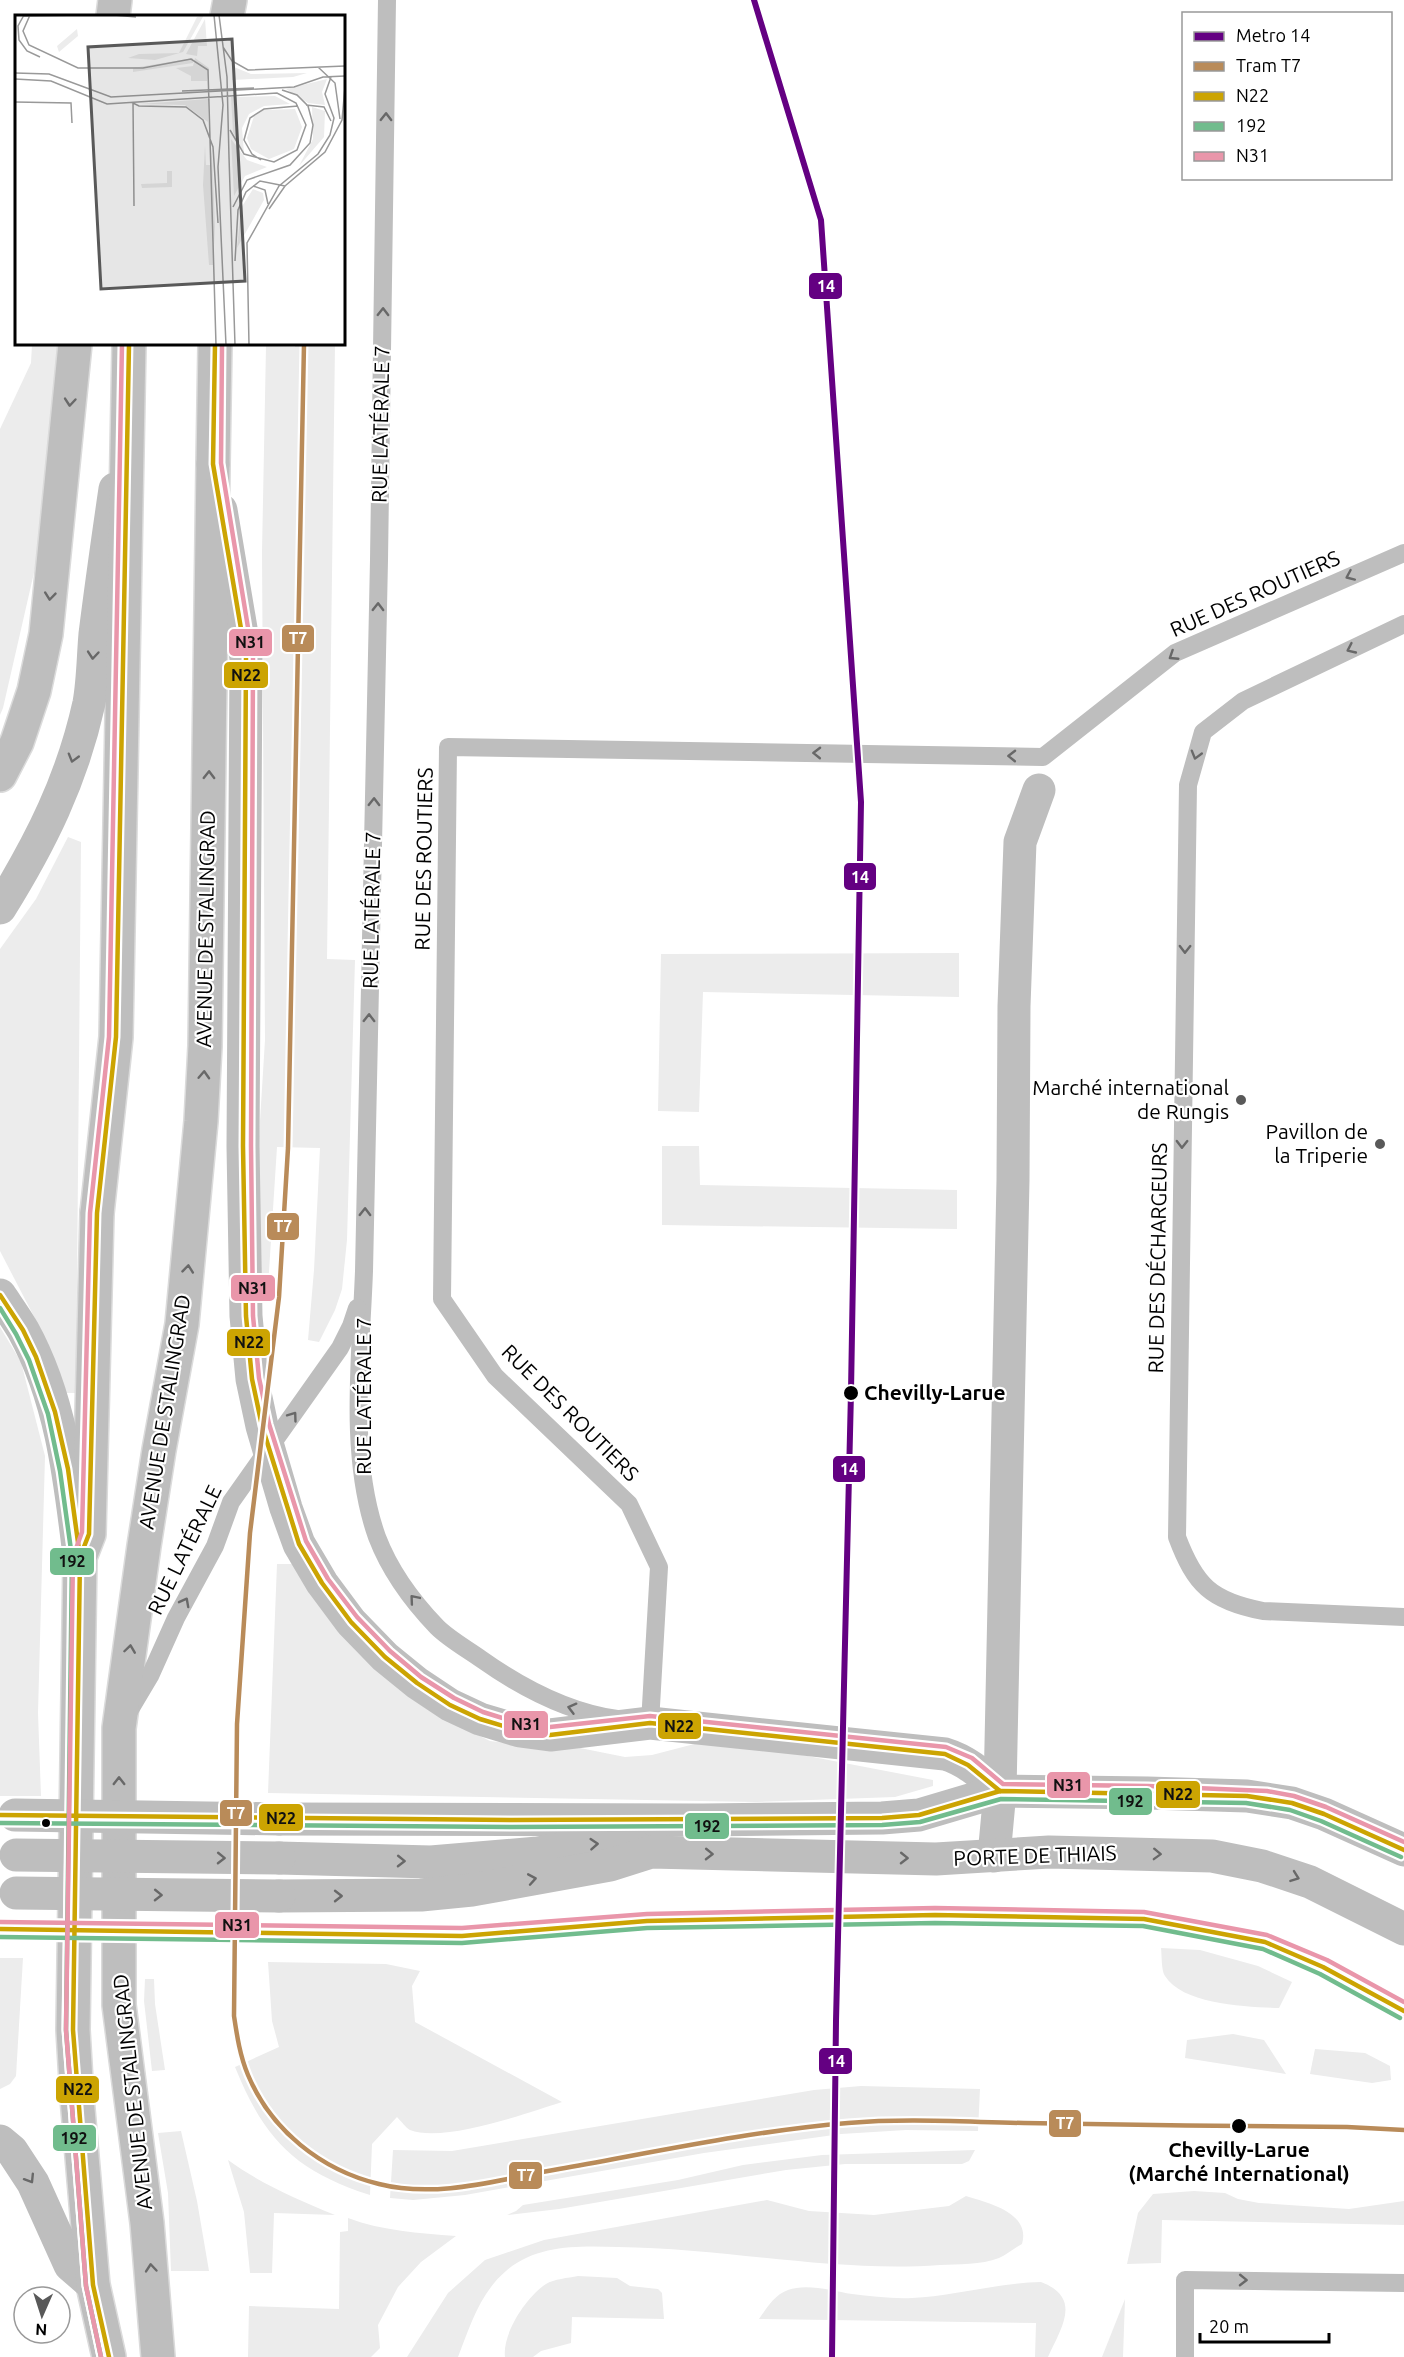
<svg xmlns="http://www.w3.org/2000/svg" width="1404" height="2357" font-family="Ubuntu,sans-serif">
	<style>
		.green { fill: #ececec }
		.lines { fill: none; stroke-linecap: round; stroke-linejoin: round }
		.primary-casing { stroke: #dbdbdb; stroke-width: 36 }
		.trunk-casing { stroke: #dbdbdb; stroke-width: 36 }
		.service { stroke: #bebebe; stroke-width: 18 }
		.minor { stroke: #bebebe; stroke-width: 33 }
		.tertiary { stroke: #bebebe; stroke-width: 33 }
		.primary { stroke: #bebebe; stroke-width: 33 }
		.trunk { stroke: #bebebe; stroke-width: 33 }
		.service-bridge { stroke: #bebebe; stroke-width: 18 }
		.minor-bridge { stroke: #bebebe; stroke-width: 33 }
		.bus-1-casing { stroke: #fff; stroke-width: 9 }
		.bus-2-casing { stroke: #fff; stroke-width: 9 }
		.bus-3-casing { stroke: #fff; stroke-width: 9 }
		.bus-1 { stroke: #cca402; stroke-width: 4.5 }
		.bus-2 { stroke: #71bc8d; stroke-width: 4.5 }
		.bus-3 { stroke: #e996aa; stroke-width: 4.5 }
		.tram-1-casing { stroke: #fff; stroke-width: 9 }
		.tram-1 { stroke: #b98b59; stroke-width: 4.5 }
		.metro-1-casing { stroke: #fff; stroke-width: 10 }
		.metro-1 { stroke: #640082; stroke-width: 6 }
		.oneway { stroke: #686868 }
		.poi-dot { fill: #595959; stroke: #fff; stroke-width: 2 }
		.stop-dot { fill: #000; stroke: #fff; stroke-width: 2 }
		.labels { text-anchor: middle; stroke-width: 4.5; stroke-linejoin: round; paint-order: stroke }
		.street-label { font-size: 21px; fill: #000; stroke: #fff }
		.poi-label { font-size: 21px; fill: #000; stroke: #fff; text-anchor: end }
		.stop-label { font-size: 21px; font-weight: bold; fill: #000; stroke: #fff; text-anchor: start }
		.inset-road { fill: none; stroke: #999; stroke-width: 1.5 }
		.view { fill: #595959; fill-opacity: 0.15; stroke: #595959; stroke-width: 3 }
		.inset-edge { fill: none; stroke: #000; stroke-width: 3 }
		.line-badge { stroke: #fff; stroke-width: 2 }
		.badge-label { font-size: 16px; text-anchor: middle; font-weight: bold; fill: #fff }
		.pale-badge-label { font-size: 16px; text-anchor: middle; font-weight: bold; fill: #111 }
	</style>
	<rect width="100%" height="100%" fill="#fff"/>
	<g class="green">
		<polygon points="32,344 58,344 44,529 3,708 0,715 0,429 31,363"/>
		<polygon points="295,344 335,344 327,959 355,960 347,1240 342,1289 335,1310 319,1342 308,1340 314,1270 320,1148 277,1147 268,1287 259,1287 259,1137 265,1040 262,552 266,346 295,347"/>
		<polygon points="68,837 81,842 76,1393 66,1393 41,1330 0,1251 0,949 36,899"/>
		<polygon points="959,953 959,997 703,992 699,1112 658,1111 661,954"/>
		<polygon points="662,1146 699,1146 700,1185 957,1190 957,1229 662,1225"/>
		<polygon points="0,1327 21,1362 45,1456 38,1713 41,1796 0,1796"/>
		<polygon points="277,1564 297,1564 438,1715 490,1741 532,1746 570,1746 625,1757 652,1755 702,1742 740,1743 933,1780 933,1786 895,1797 756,1802 268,1793"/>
		<path d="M1161 1948 1200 1950 1258 1966 1292 1982 1279 2008C1248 2007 1183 2005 1165 1976 1161 1970 1162 1956 1161 1948Z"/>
		<polygon points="0,1958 23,1958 16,2076 10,2084 0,2089"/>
		<path d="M268 1962 386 1964 420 1971 412 1986 415 2022 562 2102C527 2113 444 2143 410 2130 406 2128 401 2121 397 2117L372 2144 370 2195C295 2171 264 2139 235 2067L279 2047 272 2021Z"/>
		<polygon points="145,1979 154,1979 155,2004 165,2070 152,2071 144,2001"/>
		<polygon points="1233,2034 1264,2040 1286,2074 1185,2058 1187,2040"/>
		<polygon points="1315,2049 1365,2053 1390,2066 1391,2080 1372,2083 1310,2074"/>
		<polygon points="861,2086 980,2089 978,2131 906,2130 841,2134 704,2153 465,2195 413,2200 390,2198 393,2150 452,2151 814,2090"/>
		<polygon points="181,2131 197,2201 209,2271 171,2271 168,2193 158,2133"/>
		<polygon points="975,2150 969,2161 962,2164 845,2164 786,2170 559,2209 507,2215 516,2211 523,2205 678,2180 743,2165 822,2155"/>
		<path d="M228 2160C261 2184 297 2199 335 2215L274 2213 272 2273H250L244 2212Z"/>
		<polygon points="1194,2191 1225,2193 1238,2199 1259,2203 1349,2209 1404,2201 1404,2225 1162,2220 1161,2263 1127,2264 1138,2213 1153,2194"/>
		<path d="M966 2196C989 2203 1031 2213 1022 2244 1014 2248 1006 2255 999 2258 981 2265 958 2264 940 2265 835 2273 725 2248 618 2247 580 2246 537 2244 506 2271 480 2293 470 2326 458 2357H407L448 2293 485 2260 544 2240 767 2200 809 2211 874 2215 949 2206Z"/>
		<path d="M348 2218C383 2231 418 2233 456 2236L421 2262 398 2287 378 2325 380 2348 371 2357H248L249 2306 339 2309 340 2232 348 2231Z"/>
		<path d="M578 2276 617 2278 630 2286 658 2289 662 2293 664 2319 572 2317 571 2343 541 2351 533 2357H505C502 2334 526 2297 546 2284 554 2279 568 2278 578 2276Z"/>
		<path d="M1041 2282C1083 2298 1061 2328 1048 2357H1035L1036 2323 759 2319C767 2308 774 2295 788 2290 807 2283 833 2291 852 2294 871 2296 892 2299 912 2298 955 2296 997 2283 1041 2282Z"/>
		<polygon points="1125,2299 1123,2357 1102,2357"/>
	</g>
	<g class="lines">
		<g class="primary-casing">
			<g id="primary">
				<polyline points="97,1213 89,1534 80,1557 73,2030 77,2098 93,2285 109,2357"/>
				<polyline points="158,2357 147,2223 119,2005 119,1728 144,1546 159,1450 182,1324 201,1121 205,1046 213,464"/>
			</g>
		</g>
		<g class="trunk-casing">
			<g id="trunk">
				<polyline points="113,16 115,0"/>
				<polyline points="227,16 230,0"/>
				<polyline points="213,464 215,344"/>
				<polyline points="0,775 17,742 34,691 46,634 75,344"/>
				<polyline points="97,1213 116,1037 129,344"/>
			</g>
		</g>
		<g class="service">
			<path d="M387 0 379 560 364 1271C361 1355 348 1456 377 1537 390 1571 412 1601 437 1627 449 1639 467 1649 481 1659 522 1688 567 1712 617 1719"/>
			<path d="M1404 624 1243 701 1203 732 1188 785 1177 1537C1195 1585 1211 1601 1263 1611L1404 1617"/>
			<polyline points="128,1713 150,1676 176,1618 215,1546 231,1502 340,1348 351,1326 357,1308"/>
			<polyline points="644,1722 650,1723 659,1567 629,1504 495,1376 442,1299 448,747 1043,757 1175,653 1404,553"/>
			<polyline points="0,1929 14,1930"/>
			<polyline points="277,1934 462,1936 647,1921 935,1915 1144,1919 1265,1942 1323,1967 1404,2011"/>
			<polyline points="1185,2357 1185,2280 1404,2283"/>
		</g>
		<g class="minor">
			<path d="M221 510 246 658 243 1146 246 1316 252 1379 262 1426 286 1508 299 1544 322 1583 351 1622 385 1657 417 1683 450 1705 480 1719 520 1731 550 1735 650 1723 945 1754C968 1761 982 1775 1000 1791"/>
			<path d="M0 908C41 842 72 780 89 703 93 681 93 657 95 634 101 586 108 537 115 489"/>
			<path d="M0 1295C8 1307 16 1318 23 1330 60 1397 69 1472 78 1547"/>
			<polyline points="280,1819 703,1820 882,1818 919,1815 1000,1791 1148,1793 1247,1796 1292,1803 1324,1814 1404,1850"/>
			<polyline points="994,1856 1000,1791 1013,1180 1014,1006 1020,842 1039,790"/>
			<polyline points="279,1858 431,1862 538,1853 594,1843 633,1844"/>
			<polyline points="279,1896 421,1895 472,1890 610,1865 651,1852 936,1859 1049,1852 1212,1856 1262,1866 1310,1882 1404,1929"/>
		</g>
		<polyline class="tertiary" points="0,2141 12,2151 33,2183 70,2265 93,2285"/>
		<use href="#primary" class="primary"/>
		<use href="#trunk" class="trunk"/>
		<polyline class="service-bridge" points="14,1930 277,1934"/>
		<g class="minor-bridge">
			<polyline points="15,1815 280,1819"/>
			<polyline points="16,1855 279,1858"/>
			<polyline points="16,1893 279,1896"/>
		</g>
		<g class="bus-1-casing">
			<g id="bus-1">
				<polyline points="215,344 213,464 246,658 243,1146 246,1316 252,1379 262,1426 299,1544 322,1583 351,1622 385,1657 417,1683 450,1705 480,1719 520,1731 550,1735 650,1723 945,1754 968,1765 1000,1791"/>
				<polyline points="0,1295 23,1330 36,1357 55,1412 68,1469 80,1557 73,2030 93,2285 109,2357"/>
				<polyline points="80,1557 89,1534 97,1213 116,1037 129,344"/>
				<polyline points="0,1815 512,1820 882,1818 919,1815 1000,1791 1247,1796 1292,1803 1324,1814 1404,1850"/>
				<polyline points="0,1929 462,1936 647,1921 935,1915 1144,1919 1265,1942 1323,1967 1404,2011"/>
			</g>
		</g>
		<g class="bus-2-casing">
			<g id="bus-2">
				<polyline points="0,1308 16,1334 29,1360 48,1414 60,1471 72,1557 66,2030 86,2286 101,2357"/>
				<polyline points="0,1823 512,1827 882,1825 920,1822 1001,1799 1246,1803 1290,1810 1321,1821 1401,1857"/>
				<polyline points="0,1937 462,1943 647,1928 935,1923 1143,1926 1263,1949 1320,1974 1400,2018"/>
			</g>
		</g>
		<g class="bus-3-casing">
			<g id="bus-3">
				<polyline points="222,344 221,463 253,658 251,1146 253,1316 259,1378 269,1424 306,1541 328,1579 357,1617 390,1651 421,1677 454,1698 483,1712 522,1724 550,1727 650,1716 946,1747 972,1758 1003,1784 1148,1786 1267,1791 1294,1796 1326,1807 1404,1842"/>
				<polyline points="0,1922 462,1928 647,1914 935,1908 1144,1912 1267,1935 1327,1960 1404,2002"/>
				<polyline points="101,2357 86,2286 66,2030 73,1557 82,1532 90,1213 109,1037 122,344"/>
			</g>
		</g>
		<use href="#bus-1" class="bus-1"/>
		<use href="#bus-2" class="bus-2"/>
		<use href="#bus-3" class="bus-3"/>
		<g class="tram-1-casing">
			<path id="tram-1" d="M304 344 288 1148 279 1297 250 1533 237 1724 234 2016C237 2036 240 2056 248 2075 271 2130 321 2170 379 2184 438 2199 501 2179 559 2169 655 2152 751 2131 848 2123 906 2118 966 2122 1024 2123 1132 2125 1239 2126 1347 2127L1404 2130"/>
		</g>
		<use href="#tram-1" class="tram-1"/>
		<g class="metro-1-casing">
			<polyline id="metro-1" points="754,0 821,220 861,802 851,1392 836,2021 832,2357"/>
		</g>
		<use href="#metro-1" class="metro-1"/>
	</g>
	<defs><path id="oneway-chevron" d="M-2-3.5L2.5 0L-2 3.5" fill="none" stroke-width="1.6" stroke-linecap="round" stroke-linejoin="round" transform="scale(1.5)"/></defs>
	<g class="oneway">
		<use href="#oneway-chevron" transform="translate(386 117) rotate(-89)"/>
		<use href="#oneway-chevron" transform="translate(383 312) rotate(-89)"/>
		<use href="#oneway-chevron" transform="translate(70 402) rotate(95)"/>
		<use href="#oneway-chevron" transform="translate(1350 576) rotate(156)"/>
		<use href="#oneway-chevron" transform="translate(50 596) rotate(96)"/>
		<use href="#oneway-chevron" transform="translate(378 607) rotate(-89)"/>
		<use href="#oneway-chevron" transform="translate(1351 649) rotate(155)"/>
		<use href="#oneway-chevron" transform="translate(93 655) rotate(95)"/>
		<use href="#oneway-chevron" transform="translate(1173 656) rotate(147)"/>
		<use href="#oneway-chevron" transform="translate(817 753) rotate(-179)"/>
		<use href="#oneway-chevron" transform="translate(1196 755) rotate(106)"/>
		<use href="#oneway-chevron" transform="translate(1012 756) rotate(-179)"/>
		<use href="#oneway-chevron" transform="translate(73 758) rotate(106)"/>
		<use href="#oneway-chevron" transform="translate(209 775) rotate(-89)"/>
		<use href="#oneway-chevron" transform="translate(374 802) rotate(-89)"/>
		<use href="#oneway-chevron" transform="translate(1185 949) rotate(91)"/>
		<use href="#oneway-chevron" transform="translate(369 1018) rotate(-89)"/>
		<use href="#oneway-chevron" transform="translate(204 1075) rotate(-87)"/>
		<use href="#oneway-chevron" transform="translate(1182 1144) rotate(91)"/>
		<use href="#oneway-chevron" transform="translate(365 1212) rotate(-89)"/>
		<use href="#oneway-chevron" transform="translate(188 1269) rotate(-84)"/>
		<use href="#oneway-chevron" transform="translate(293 1416) rotate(-54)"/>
		<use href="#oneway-chevron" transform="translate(414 1599) rotate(-130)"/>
		<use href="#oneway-chevron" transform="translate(185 1602) rotate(-62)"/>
		<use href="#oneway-chevron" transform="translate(130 1649) rotate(-82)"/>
		<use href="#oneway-chevron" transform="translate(572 1708) rotate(-165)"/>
		<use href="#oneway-chevron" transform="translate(119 1781) rotate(-90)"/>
		<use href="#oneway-chevron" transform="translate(594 1844) rotate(-4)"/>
		<use href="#oneway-chevron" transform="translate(709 1854) rotate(1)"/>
		<use href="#oneway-chevron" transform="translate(1157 1854) rotate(2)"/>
		<use href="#oneway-chevron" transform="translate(221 1858) rotate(1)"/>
		<use href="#oneway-chevron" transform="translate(904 1858) rotate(1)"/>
		<use href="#oneway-chevron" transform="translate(401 1861) rotate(1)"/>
		<use href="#oneway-chevron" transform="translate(1295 1877) rotate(20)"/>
		<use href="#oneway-chevron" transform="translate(532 1879) rotate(-10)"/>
		<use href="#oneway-chevron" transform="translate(158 1895) rotate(1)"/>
		<use href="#oneway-chevron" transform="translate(338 1896)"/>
		<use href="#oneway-chevron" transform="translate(30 2179) rotate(58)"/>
		<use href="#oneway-chevron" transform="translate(151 2268) rotate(-95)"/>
		<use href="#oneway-chevron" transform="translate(1243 2280) rotate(1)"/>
	</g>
	<g class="poi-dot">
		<circle cx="1241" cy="1100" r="6"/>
		<circle cx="1380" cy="1144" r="6"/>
	</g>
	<g class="stop-dot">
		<circle cx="851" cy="1393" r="8"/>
		<circle cx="46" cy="1823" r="5"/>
		<circle cx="1239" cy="2126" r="8"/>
	</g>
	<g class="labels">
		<g class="street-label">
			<text transform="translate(381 424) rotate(-89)" y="7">RUE LATÉRALE 7</text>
			<text transform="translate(1255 594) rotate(-24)" y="7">RUE DES ROUTIERS</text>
			<text transform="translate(424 859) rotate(-89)" y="7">RUE DES ROUTIERS</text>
			<text transform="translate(372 910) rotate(-89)" y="7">RUE LATÉRALE 7</text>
			<text transform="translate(206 929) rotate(-89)" y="7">AVENUE DE STALINGRAD</text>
			<text transform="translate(1158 1258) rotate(-89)" y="7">RUE DES DÉCHARGEURS</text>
			<text transform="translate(364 1396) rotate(-90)" y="7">RUE LATÉRALE 7</text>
			<text transform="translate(165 1412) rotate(-81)" y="7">AVENUE DE STALINGRAD</text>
			<text transform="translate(570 1413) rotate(45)" y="7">RUE DES ROUTIERS</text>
			<text transform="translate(185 1550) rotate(-64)" y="7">RUE LATÉRALE</text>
			<text transform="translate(1035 1856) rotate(-2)" y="7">PORTE DE THIAIS</text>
			<text transform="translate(133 2092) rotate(-96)" y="7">AVENUE DE STALINGRAD</text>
		</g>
		<g class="poi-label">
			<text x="1229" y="1095">Marché international<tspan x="1229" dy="24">de Rungis</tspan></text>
			<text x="1368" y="1139">Pavillon de<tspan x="1368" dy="24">la Triperie</tspan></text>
		</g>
		<g class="stop-label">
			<text x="864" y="1400">Chevilly-Larue</text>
			<text x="1239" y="2157" text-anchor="middle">Chevilly-Larue<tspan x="1239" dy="24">(Marché International)</tspan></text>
		</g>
	</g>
	<g transform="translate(15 15)">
		<rect width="330" height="330" fill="#fff"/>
		<path d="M189 0 168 37 140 45 113 43 124 39 164 38 182 2ZM190 4 192 31H183L182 41 171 39ZM62 14 63 21 44 37 42 31ZM178 43V48L118 57V53ZM180 43 194 53 192 66H176V61L161 53 178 51ZM219 52 236 59 292 58 278 62 217 65ZM312 64 307 77 310 90 293 88 271 74ZM260 81 275 89 249 91 234 99 227 113 229 138 218 117 216 82ZM193 84V107L170 90 125 89ZM297 92 310 96 309 122 284 151 298 124ZM280 94 287 112 279 134 254 144 236 134 232 123 239 101 249 95ZM216 124 232 145 252 152 230 161 219 181ZM190 130 191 150H195L197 135 200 211 198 250H194L188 170ZM152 156H157V172L127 173 126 169 152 168ZM238 174 248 178 249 185 222 233 226 193Z" fill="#ececec"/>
		<path class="inset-road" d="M9 0 3 11 4 25 12 36 25 42M15 0 8 16 14 30 63 53H128L176 44 193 55 201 330M99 0 121 2M199 0 208 90 203 152 206 220M204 0 212 62 214 142M8 1 68 0M208 32 217 46 233 55 330 51M303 52 320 68 325 104M0 58 34 59 96 82 279 72 308 62 330 61M0 64 36 66 92 89 262 78 281 88 291 110 282 135 259 147 229 139 215 115M167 76 239 73M0 87 56 88 57 108M118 87 119 191M118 88 124 91 171 92 188 105 198 132 203 208M291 90 309 92 316 106M214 142 220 330M246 145 237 139 229 125 235 103 249 94 283 91M238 171 250 175 253 189M218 192 232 165 275 150 295 128 298 110 293 91 282 80 267 75M254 194 270 171 310 137 327 105 330 72M206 220 211 330M220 246 223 195 231 177 245 166 270 171M234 330 232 228 264 171 303 139 315 120 319 103 310 79 316 62"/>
		<path class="view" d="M217 24 230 266 86 274 73 32Z"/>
		<rect width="330" height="330" class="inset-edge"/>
	</g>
	<g class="line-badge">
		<rect x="808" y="272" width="35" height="28" rx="6" fill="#640082"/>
		<rect x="281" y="624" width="34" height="29" rx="6" fill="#b98b59"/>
		<rect x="228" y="628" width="45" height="29" rx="6" fill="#e996aa"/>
		<rect x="223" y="661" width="46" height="28" rx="6" fill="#cca402"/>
		<rect x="843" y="862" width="34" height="29" rx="6" fill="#640082"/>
		<rect x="266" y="1212" width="34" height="29" rx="6" fill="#b98b59"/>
		<rect x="230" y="1274" width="46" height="28" rx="6" fill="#e996aa"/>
		<rect x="226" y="1328" width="45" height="29" rx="6" fill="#cca402"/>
		<rect x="832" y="1455" width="34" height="28" rx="6" fill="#640082"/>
		<rect x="49" y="1547" width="46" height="29" rx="6" fill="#71bc8d"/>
		<rect x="503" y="1710" width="46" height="29" rx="6" fill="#e996aa"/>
		<rect x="657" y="1712" width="45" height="28" rx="6" fill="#cca402"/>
		<rect x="1046" y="1771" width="45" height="28" rx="6" fill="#e996aa"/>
		<rect x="1155" y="1780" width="46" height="29" rx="6" fill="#cca402"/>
		<rect x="1108" y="1787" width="45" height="29" rx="6" fill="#71bc8d"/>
		<rect x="219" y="1799" width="34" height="28" rx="6" fill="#b98b59"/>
		<rect x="258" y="1803" width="46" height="29" rx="6" fill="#cca402"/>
		<rect x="684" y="1812" width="46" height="28" rx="6" fill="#71bc8d"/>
		<rect x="214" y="1911" width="46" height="28" rx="6" fill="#e996aa"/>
		<rect x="818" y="2047" width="35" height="28" rx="6" fill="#640082"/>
		<rect x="55" y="2075" width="45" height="29" rx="6" fill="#cca402"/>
		<rect x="1048" y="2109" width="34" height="29" rx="6" fill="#b98b59"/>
		<rect x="52" y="2124" width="45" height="28" rx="6" fill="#71bc8d"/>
		<rect x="508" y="2161" width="35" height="29" rx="6" fill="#b98b59"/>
	</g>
	<g class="badge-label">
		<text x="826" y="292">14</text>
		<text x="298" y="644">T7</text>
		<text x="860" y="883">14</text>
		<text x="283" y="1232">T7</text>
		<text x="849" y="1475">14</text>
		<text x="236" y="1819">T7</text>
		<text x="836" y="2067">14</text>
		<text x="1065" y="2129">T7</text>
		<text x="526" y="2181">T7</text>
	</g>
	<g class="pale-badge-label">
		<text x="250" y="648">N31</text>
		<text x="246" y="681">N22</text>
		<text x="253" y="1294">N31</text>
		<text x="249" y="1348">N22</text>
		<text x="72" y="1567">192</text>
		<text x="526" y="1730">N31</text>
		<text x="679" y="1732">N22</text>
		<text x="1068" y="1791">N31</text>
		<text x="1178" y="1800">N22</text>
		<text x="1130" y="1807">192</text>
		<text x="281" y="1824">N22</text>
		<text x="707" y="1832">192</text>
		<text x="237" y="1931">N31</text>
		<text x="78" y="2095">N22</text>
		<text x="74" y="2144">192</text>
	</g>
	<rect x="1182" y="12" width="210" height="168" fill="#ffffff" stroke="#999999" stroke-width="1.5"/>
	<rect x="1194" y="32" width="30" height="9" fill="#640082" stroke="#999999" stroke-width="1.5"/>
	<text x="1236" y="42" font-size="18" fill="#000000">Metro 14</text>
	<rect x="1194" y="62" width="30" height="9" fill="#b98b59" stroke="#999999" stroke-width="1.5"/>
	<text x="1236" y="72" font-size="18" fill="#000000">Tram T7</text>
	<rect x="1194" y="92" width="30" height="9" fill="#cca402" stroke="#999999" stroke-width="1.5"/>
	<text x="1236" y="102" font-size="18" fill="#000000">N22</text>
	<rect x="1194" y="122" width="30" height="9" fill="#71bc8d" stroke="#999999" stroke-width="1.5"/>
	<text x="1236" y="132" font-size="18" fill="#000000">192</text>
	<rect x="1194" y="152" width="30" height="9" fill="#e996aa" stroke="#999999" stroke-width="1.5"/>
	<text x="1236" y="162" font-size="18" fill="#000000">N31</text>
	<g transform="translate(42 2315) rotate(183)"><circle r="28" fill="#ffffff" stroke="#999999" stroke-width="1.5"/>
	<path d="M0-4.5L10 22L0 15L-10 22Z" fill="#595959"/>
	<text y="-9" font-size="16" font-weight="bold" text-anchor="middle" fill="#000000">N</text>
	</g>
	<path d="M1200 2333v9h129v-9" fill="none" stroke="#000000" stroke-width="3"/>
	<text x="1209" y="2333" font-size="18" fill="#000000" stroke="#ffffff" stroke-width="4.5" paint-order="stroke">20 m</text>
</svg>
